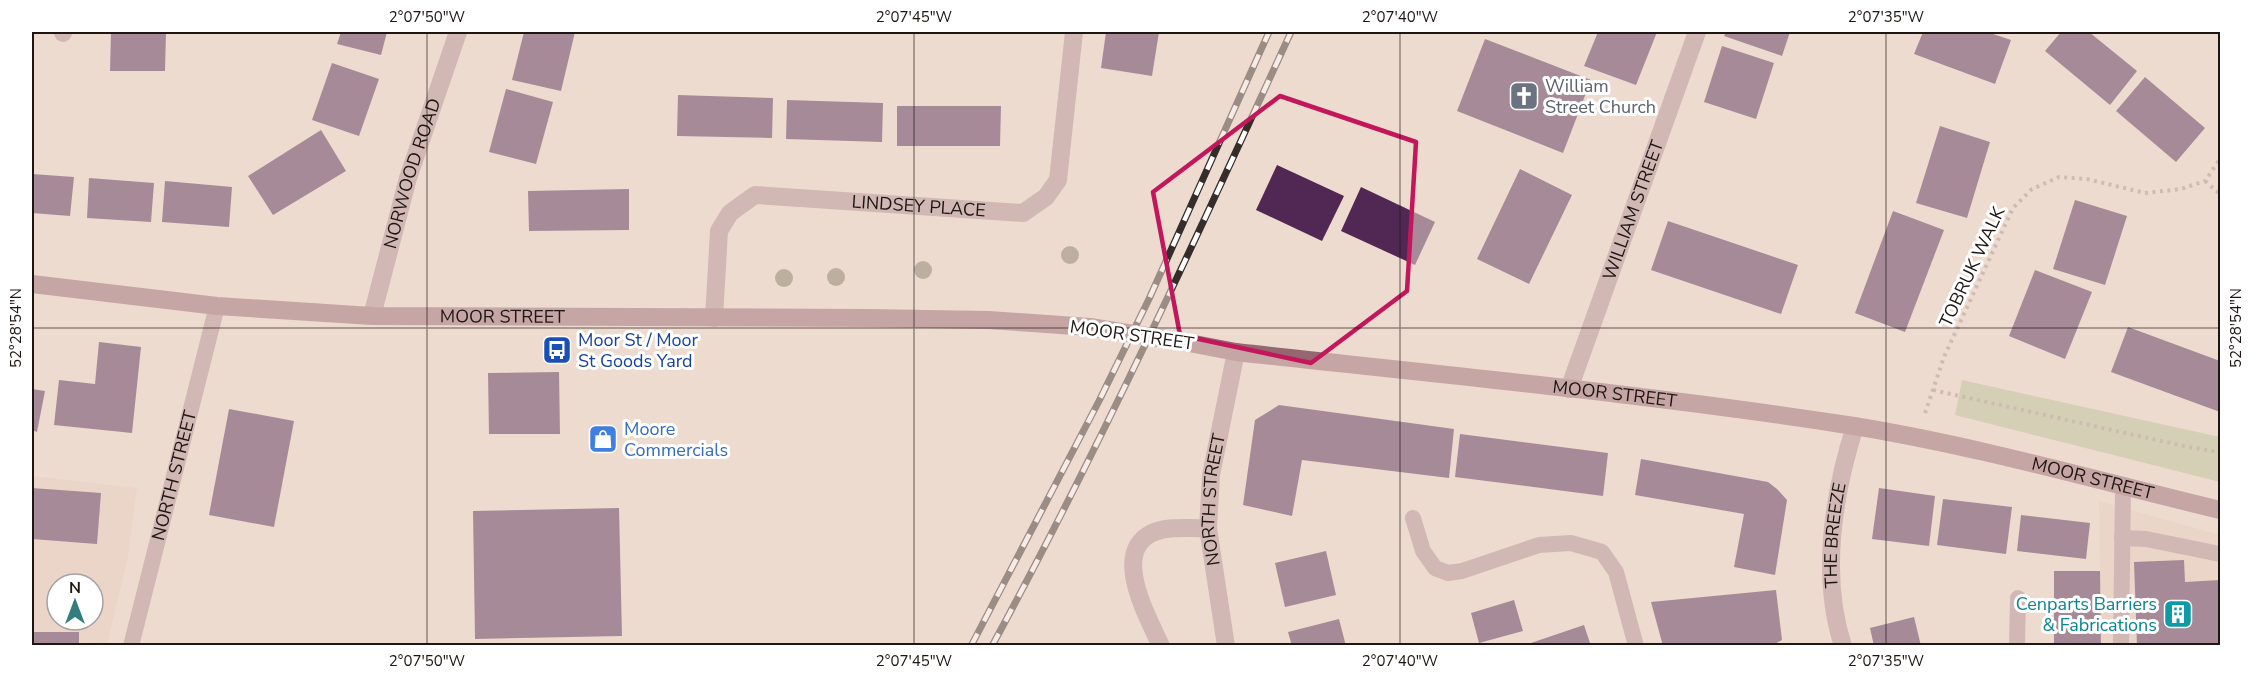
<svg xmlns="http://www.w3.org/2000/svg" width="2252" height="677" font-family="'Nunito Sans',sans-serif">
	<style>
		.built { fill: #e7cdbe; fill-rule: evenodd }
		.green { fill: #b7c294 }
		.building { fill: #512853 }
		.lines { fill: none; stroke-linecap: round; stroke-linejoin: round }
		.path { stroke: #a6978f; stroke-width: 4; stroke-dasharray: 3 4.5; stroke-linecap: butt }
		.lane { stroke: #af8e94; stroke-width: 16 }
		.street { stroke: #af8e94; stroke-width: 18 }
		.secondary { stroke: #956770; stroke-width: 18 }
		.rail-casing { stroke: #352d29; stroke-width: 7 }
		.rail { stroke: #fff; stroke-width: 4.5; stroke-dasharray: 14; stroke-linecap: butt }
		.secondary-bridge { stroke: #956770; stroke-width: 18 }
		.tree { fill: #817b66 }
		.marked { fill: none; stroke: #c2185b; stroke-width: 4.5; stroke-linejoin: round }
		.ticks { fill: none; stroke: #1d1613; stroke-width: 1.5; stroke-opacity: 0.45 }
		.labels { text-anchor: middle; stroke-width: 6; stroke-linejoin: round; paint-order: stroke }
		.worship-label { font-size: 18px; fill: #5b616d; stroke: #fff; text-anchor: start }
		.street-label { font-size: 18px; fill: #1d1613; stroke: #fff }
		.transit-label { font-size: 18px; fill: #164399; stroke: #fff; text-anchor: start }
		.shop-label { font-size: 18px; fill: #366cbe; stroke: #fff; text-anchor: start }
		.culture-label { font-size: 18px; fill: #0d838f; stroke: #fff; text-anchor: end }
		.neatline { fill: none; stroke: #1d1613; stroke-width: 2 }
		.ticks-label { font-size: 15px; text-anchor: middle; fill: #1d1613 }
	</style>
	<rect width="100%" height="100%" fill="#eedbd0"/>
	<g class="built">
		<path d="M32 476 137 488 128 557 107 645 32 646ZM57 584H93V620H57Z"/>
		<polygon points="2099,501 2220,535 2220,645 2101,645"/>
	</g>
	<polygon class="green" points="1962,380 2220,437 2220,482 1955,415"/>
	<g class="building">
		<polygon points="111,32 166,32 165,71 110,71"/>
		<polygon points="341,32 387,32 381,55 337,44"/>
		<polygon points="524,32 575,32 561,91 512,80"/>
		<polygon points="1106,32 1159,32 1152,76 1101,68"/>
		<polygon points="1598,32 1657,32 1636,85 1584,66"/>
		<polygon points="1726,32 1790,32 1782,56 1724,36"/>
		<polygon points="1923,32 1987,32 2011,40 1995,84 1914,54"/>
		<polygon points="2061,32 2089,32 2137,71 2110,105 2045,51"/>
		<polygon points="1485,39 1591,80 1563,153 1457,111"/>
		<polygon points="1722,46 1774,63 1756,119 1704,102"/>
		<polygon points="332,63 379,79 359,136 312,120"/>
		<polygon points="2145,77 2205,128 2176,162 2116,111"/>
		<polygon points="506,89 553,102 536,164 489,152"/>
		<polygon points="678,95 773,98 772,138 677,136"/>
		<polygon points="787,100 883,103 882,142 786,139"/>
		<polygon points="897,106 1001,106 1000,146 897,146"/>
		<polygon points="1940,126 1990,142 1967,218 1916,203"/>
		<polygon points="321,130 346,171 273,215 248,176"/>
		<polygon points="1277,165 1344,196 1322,241 1256,210"/>
		<polygon points="1520,169 1572,195 1529,284 1477,259"/>
		<polygon points="32,174 74,177 70,216 32,213"/>
		<polygon points="89,178 154,183 151,222 87,218"/>
		<polygon points="165,181 232,187 229,227 162,222"/>
		<polygon points="1361,187 1435,222 1415,265 1341,231"/>
		<polygon points="629,189 629,230 529,231 528,191"/>
		<polygon points="2075,200 2127,216 2105,285 2053,269"/>
		<polygon points="1893,211 1944,230 1905,332 1855,313"/>
		<polygon points="1668,221 1798,265 1781,314 1651,270"/>
		<polygon points="2035,270 2092,292 2065,359 2009,336"/>
		<polygon points="2128,327 2220,361 2220,412 2111,372"/>
		<polygon points="99,342 141,347 132,433 54,425 59,380 95,384"/>
		<polygon points="559,372 560,434 489,434 488,373"/>
		<polygon points="32,389 45,391 37,432 32,430"/>
		<polygon points="1279,405 1454,429 1449,478 1302,460 1292,516 1243,505 1255,420"/>
		<polygon points="229,409 294,421 274,527 209,515"/>
		<polygon points="1460,434 1608,453 1603,496 1455,477"/>
		<polygon points="1641,459 1768,482 1777,489 1787,500 1775,575 1734,567 1744,514 1635,495"/>
		<polygon points="32,488 101,493 97,544 32,539"/>
		<polygon points="1879,488 1935,496 1929,546 1872,539"/>
		<polygon points="1943,499 2012,507 2006,554 1937,545"/>
		<polygon points="619,508 622,636 475,639 473,511"/>
		<polygon points="2021,515 2090,523 2086,559 2017,551"/>
		<polygon points="1326,551 1336,595 1285,607 1275,563"/>
		<polygon points="2184,560 2185,582 2220,580 2220,646 2137,646 2134,562"/>
		<polygon points="2054,571 2100,571 2101,646 2054,646"/>
		<polygon points="1776,590 1782,640 1771,646 1663,646 1651,602"/>
		<polygon points="1514,600 1523,631 1479,643 1471,613"/>
		<polygon points="1914,617 1921,646 1874,646 1870,628"/>
		<polygon points="1339,619 1346,646 1292,646 1288,632"/>
		<polygon points="1584,625 1591,646 1525,646 1525,645"/>
		<rect x="32" y="632" width="47" height="14"/>
	</g>
	<g class="lines">
		<g class="path">
			<polyline points="2205,181 2220,194"/>
			<polyline points="1933,390 2188,447 2220,452"/>
			<polyline points="1925,413 1944,357 2013,208 2032,189 2059,177 2087,179 2145,193 2181,189 2205,181 2220,159"/>
		</g>
		<g class="lane">
			<polyline points="1413,518 1423,551 1435,568 1448,573 1462,571 1539,545 1571,543 1602,552 1616,572 1636,646"/>
			<polyline points="2122,538 2146,539 2220,554"/>
			<path id="s1" d="M131 646 217 306"/>
			<polyline points="2017,646 2018,598"/>
			<polyline points="2121,646 2123,487"/>
		</g>
		<g class="street">
			<polyline points="63,32 63,33"/>
			<path id="s2" d="M372 316 408 178 458 32"/>
			<path id="s3" d="M714 318 719 231 730 213 755 195 1023 213 1046 197 1058 180 1074 32"/>
			<path id="s4" d="M1569 389 1697 32"/>
			<path d="M1161 646C1147 615 1106 544 1161 530 1175 526 1193 529 1208 528"/>
			<path id="s5" d="M1226 646 1208 528 1211 475 1236 352"/>
			<path id="s6" d="M1843 646C1820 575 1833 496 1855 426"/>
		</g>
		<g class="secondary">
			<path id="s7" d="M32 284 217 306 372 316 868 318 989 320 1090 327"/>
			<path id="s8" d="M1184 342 1236 352C1442 375 1649 394 1854 426 1977 446 2099 481 2220 510"/>
		</g>
		<g class="rail-casing">
			<g id="rail">
				<polyline points="971,646 1099,401 1149,299 1269,32"/>
				<path d="M992 646C1101 445 1196 239 1291 32"/>
			</g>
		</g>
		<use href="#rail" class="rail"/>
		<polyline class="secondary-bridge" points="1090,327 1184,342"/>
	</g>
	<g class="tree">
		<circle cx="1070" cy="255" r="9"/>
		<circle cx="923" cy="270" r="9"/>
		<circle cx="836" cy="277" r="9"/>
		<circle cx="784" cy="278" r="9"/>
	</g>
	<path d="M0 0H2252V677H0ZM1280 96 1416 142 1407 291 1311 363 1180 335 1153 192Z" fill="#eedbd0" fill-opacity=".55" fill-rule="evenodd"/>
	<path class="marked" d="M1280 96 1416 142 1407 291 1311 363 1180 335 1153 192Z"/>
	<path class="ticks" d="M427 32V646M914 32V646M1400 32V646M1886 32V646M32 328H2220"/>
	<defs>
		<g id="church-square" transform="scale(1.5)"><rect x="-9" y="-9" width="18" height="18" rx="4" fill="#6b7280" stroke="#fff"/><path d="M-1.2-6h2.4v3.5h3.3v2.4h-3.3V6h-2.4V-.1h-3.3v-2.4h3.3Z" fill="#fff"/></g>
		<g id="bus-square" transform="scale(1.5)"><rect x="-9" y="-9" width="18" height="18" rx="4" fill="#1a4fb4" stroke="#fff"/><path d="M-5-6H5V4H4V6H2V4H-2V6H-4V4H-5ZM-3.5-4V0h7V-4ZM-3.5 1.2v1.5H-2V1.2ZM2 1.2v1.5H3.5V1.2Z" fill="#fff"/></g>
		<g id="shop-square" transform="scale(1.5)"><rect x="-9" y="-9" width="18" height="18" rx="4" fill="#3f7fe0" stroke="#fff"/><path d="M-5-2.5h2.3a2.7 3.5 0 0 1 5.4 0H5L5.5 6h-11ZM-1.5-2.5h3a1.5 2.3 0 0 0-3 0Z" fill="#fff"/></g>
		<g id="building-square" transform="scale(1.5)"><rect x="-9" y="-9" width="18" height="18" rx="4" fill="#0f9aa8" stroke="#fff"/><path d="M-4-6H4V6H1V3H-1V6H-4ZM-2.5-4.3h1.7v1.8h-1.7ZM.8-4.3h1.7v1.8H.8ZM-2.5-1h1.7V.8h-1.7ZM.8-1h1.7V.8H.8Z" fill="#fff"/></g>
	</defs>
	<g fill-rule="evenodd">
		<use href="#church-square" x="1524" y="96"/>
		<use href="#bus-square" x="557" y="350"/>
		<use href="#shop-square" x="603" y="439"/>
		<use href="#building-square" x="2178" y="614"/>
	</g>
	<g class="labels">
		<g class="worship-label">
			<text x="1545" y="92">William<tspan x="1545" dy="21">Street Church</tspan></text>
		</g>
		<g class="street-label">
			<text dy="6" stroke="none"><textPath href="#s2" startOffset="148">NORWOOD ROAD</textPath></text>
			<text dy="6" stroke="none"><textPath href="#s3" startOffset="303">LINDSEY PLACE</textPath></text>
			<text dy="6" stroke="none"><textPath href="#s4" startOffset="190">WILLIAM STREET</textPath></text>
			<text transform="translate(1972 267) rotate(-65)" y="6">TOBRUK WALK</text>
			<text dy="6" stroke="none"><textPath href="#s7" startOffset="472">MOOR STREET</textPath></text>
			<text transform="translate(1132 335) rotate(8)" y="6">MOOR STREET</text>
			<text dy="6" stroke="none"><textPath href="#s8" startOffset="434">MOOR STREET</textPath></text>
			<text dy="6" stroke="none"><textPath href="#s1" startOffset="176">NORTH STREET</textPath></text>
			<text dy="6" stroke="none"><textPath href="#s8" startOffset="920">MOOR STREET</textPath></text>
			<text dy="6" stroke="none"><textPath href="#s5" startOffset="148">NORTH STREET</textPath></text>
			<text dy="6" stroke="none"><textPath href="#s6" startOffset="112">THE BREEZE</textPath></text>
		</g>
		<g class="transit-label">
			<text x="578" y="346">Moor St / Moor<tspan x="578" dy="21">St Goods Yard</tspan></text>
		</g>
		<g class="shop-label">
			<text x="624" y="435">Moore<tspan x="624" dy="21">Commercials</tspan></text>
		</g>
		<g class="culture-label">
			<text x="2157" y="610">Cenparts Barriers<tspan x="2157" dy="21">&amp; Fabrications</tspan></text>
		</g>
	</g>
	<rect width="2252" height="677" fill="none" stroke="#ffffff" stroke-width="66"/>
	<g transform="translate(75 602)"><circle r="28" fill="#ffffff" stroke="#a5a2a1" stroke-width="1.5"/>
	<path d="M0-4.5L10 22L0 15L-10 22Z" fill="#347d7e"/>
	<text y="-9" font-size="16" font-weight="bold" text-anchor="middle" fill="#1d1613">N</text>
	</g>
	<rect x="33" y="33" width="2186" height="611" class="neatline"/>
	<g class="ticks-label">
		<text x="427" y="22">2°07'50"W</text>
		<text x="914" y="22">2°07'45"W</text>
		<text x="1400" y="22">2°07'40"W</text>
		<text x="1886" y="22">2°07'35"W</text>
		<text transform="translate(16 328) rotate(-90)" y="5">52°28'54"N</text>
		<text transform="translate(2236 328) rotate(-90)" y="5">52°28'54"N</text>
		<text x="427" y="666">2°07'50"W</text>
		<text x="914" y="666">2°07'45"W</text>
		<text x="1400" y="666">2°07'40"W</text>
		<text x="1886" y="666">2°07'35"W</text>
	</g>
</svg>
